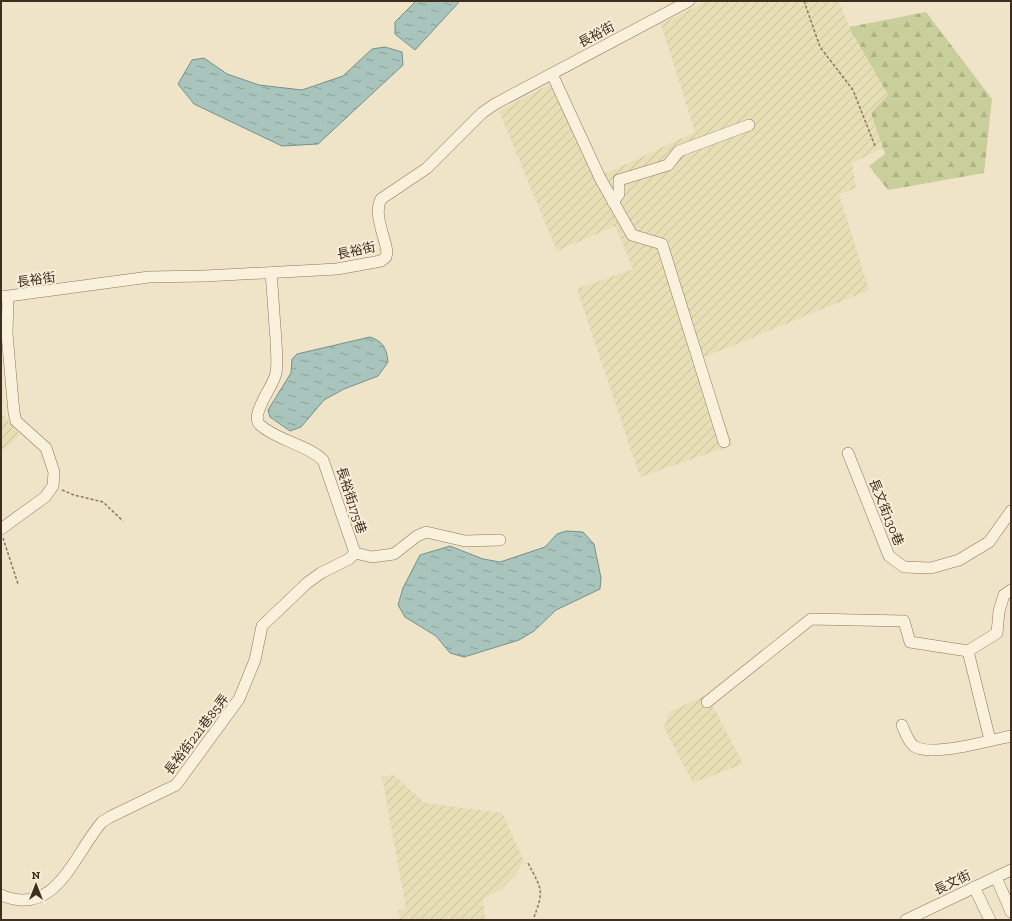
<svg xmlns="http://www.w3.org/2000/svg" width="1012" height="921" font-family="'Zilla Slab','Noto Sans TC',serif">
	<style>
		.farmland { fill: url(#farmland-furrows) }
		.forest { fill: url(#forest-firs) }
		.water { fill: url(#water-ripples); stroke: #6f938a }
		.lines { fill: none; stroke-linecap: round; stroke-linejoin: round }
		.minor-casing { stroke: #8d765c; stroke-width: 12 }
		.path { stroke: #8d765c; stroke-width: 1.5; stroke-dasharray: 3 2; stroke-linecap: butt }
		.minor { stroke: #faf1dc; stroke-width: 11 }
		.labels { text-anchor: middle; stroke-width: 4; stroke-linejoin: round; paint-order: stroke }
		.street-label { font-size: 13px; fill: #3d2e20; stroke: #f7eed8 }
	</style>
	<defs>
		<pattern id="farmland-furrows" width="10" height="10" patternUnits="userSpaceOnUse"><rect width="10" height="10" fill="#e6deb5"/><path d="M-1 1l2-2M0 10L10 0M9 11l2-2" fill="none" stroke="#c6bf9b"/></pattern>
		<pattern id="forest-firs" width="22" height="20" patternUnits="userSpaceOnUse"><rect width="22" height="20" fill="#c9cf9b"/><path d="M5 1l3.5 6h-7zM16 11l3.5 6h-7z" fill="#aeb285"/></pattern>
		<pattern id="water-ripples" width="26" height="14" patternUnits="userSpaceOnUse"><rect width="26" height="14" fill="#a9c4bc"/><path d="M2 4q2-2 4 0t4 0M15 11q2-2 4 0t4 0" fill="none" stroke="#8ba098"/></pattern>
	</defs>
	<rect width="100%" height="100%" fill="#f0e4c8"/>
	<g class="farmland">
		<polygon points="707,1 839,1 849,27 888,96 871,113 883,148 852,163 856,188 839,194 869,290 702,358 733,445 640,477 577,289 633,269 615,226 557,251 499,111 550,84 596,178 695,132 661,24"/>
		<polygon points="4,416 20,435 1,452 1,417"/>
		<polygon points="707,695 743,764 693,783 664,728 669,712"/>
		<polygon points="394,775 425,803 502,813 524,861 515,875 501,889 483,899 485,920 400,920 398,911 406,908 382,777"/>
	</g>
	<polygon class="forest" points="926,12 992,99 984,173 888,190 869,166 885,154 871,113 888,95 849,27"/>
	<g class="water">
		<polygon points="416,1 460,1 415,50 395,34 395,22"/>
		<polygon points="385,47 402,52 403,65 318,144 282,146 194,104 178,84 192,60 204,58 227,74 259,85 302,90 343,76 372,49"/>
		<path d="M370 337C383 341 387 349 388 362L378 376 344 389 324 400 301 427 290 431 270 417 268 410 291 373 292 359 297 354Z"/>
		<polygon points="566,531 583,532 594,544 601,578 600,589 556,610 534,631 519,640 464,657 450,653 436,636 405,617 398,605 403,588 420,555 450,546 483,559 500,562 545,547 557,534"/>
	</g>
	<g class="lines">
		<g class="minor-casing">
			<g id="minor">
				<polyline points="552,74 600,178 632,235 662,244 724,442"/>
				<polyline points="613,202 619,194 619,180 668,165 679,151 749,125"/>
				<path d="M271 273C273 295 274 317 276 339 276 350 278 362 276 373 274 386 249 415 260 425 278 441 306 444 323 460L355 553 372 557 394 554 417 536 426 532 465 541 500 540"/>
				<path d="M1 297 149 277 205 276 337 269 381 261 386 257 387 252C385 236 373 214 381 199L427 168 482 113 495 104 689 1"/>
				<polyline points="848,453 889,556 904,567 931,568 959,560 989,542 1011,511"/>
				<polyline points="1,529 45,497 53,486 54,472 46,448 16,421 14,413 7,334 8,297"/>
				<polyline points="968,651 990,740"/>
				<polyline points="707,702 811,619 904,621 910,642 968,651 997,633 999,611 1004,595 1011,590"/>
				<path d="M902 725C905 732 908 742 914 746 930 758 991 740 1011 736"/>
				<polyline points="996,877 1011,912"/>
				<polyline points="974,887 990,920"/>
				<path d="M1 895C56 919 74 854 102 822L110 817 176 785 239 699 255 660 262 626 307 583 321 573 349 559 355 553"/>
				<polyline points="906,920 1011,870"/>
			</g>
		</g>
		<g class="path">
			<polyline points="804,1 820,47 853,90 875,146"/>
			<polyline points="62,490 74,495 103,502 123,521"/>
			<polyline points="3,538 18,584"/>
			<path d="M528 863C543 892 544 890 533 920"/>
		</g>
		<use href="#minor" class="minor"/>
	</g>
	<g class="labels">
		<g class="street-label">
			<text transform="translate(596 34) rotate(-28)" y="5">長裕街</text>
			<text transform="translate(356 250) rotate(-12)" y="5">長裕街</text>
			<text transform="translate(36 279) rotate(-8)" y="5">長裕街</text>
			<text transform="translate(352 500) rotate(72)" y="5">長裕街175巷</text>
			<text transform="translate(887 512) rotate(68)" y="5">長文街130巷</text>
			<text transform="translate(196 734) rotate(-53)" y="5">長裕街221巷85弄</text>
			<text transform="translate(952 882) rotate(-26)" y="5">長文街</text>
		</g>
	</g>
	<rect width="1012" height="921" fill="none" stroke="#3d2e20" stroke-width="4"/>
	<g transform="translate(36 885)" stroke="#f7eed8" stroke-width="3" paint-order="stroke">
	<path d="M0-3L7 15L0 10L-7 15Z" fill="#3d2e20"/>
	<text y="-6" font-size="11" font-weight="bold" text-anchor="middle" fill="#3d2e20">N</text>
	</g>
</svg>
